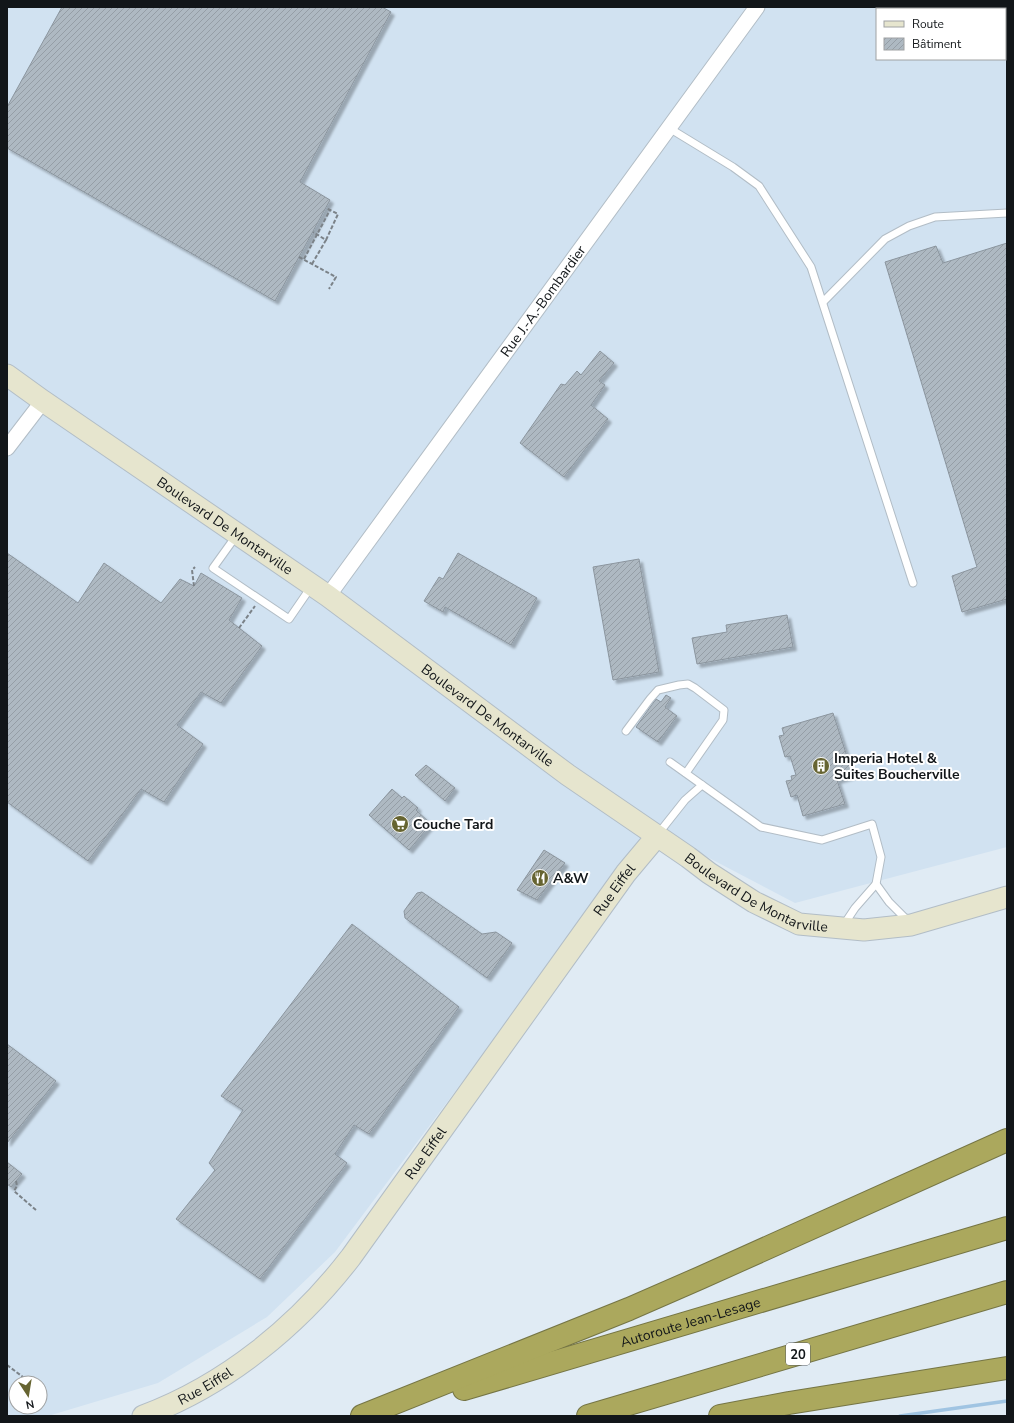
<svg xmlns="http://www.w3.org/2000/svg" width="1014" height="1423" font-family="'Nunito Sans',sans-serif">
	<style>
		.built { fill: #d1e2f1; fill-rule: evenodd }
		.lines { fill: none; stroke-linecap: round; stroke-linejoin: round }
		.stream { stroke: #a0c4e2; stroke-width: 3.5 }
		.building { fill: url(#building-hatch); stroke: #8b959e; filter: url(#shadow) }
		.lane-casing { stroke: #b2bdc6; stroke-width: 9 }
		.street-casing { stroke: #b2bdc6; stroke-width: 17 }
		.secondary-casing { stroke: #b2bdc6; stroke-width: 23 }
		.highway-casing { stroke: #757545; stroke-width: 24 }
		.path { stroke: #7b8288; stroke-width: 2; stroke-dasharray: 4 2; stroke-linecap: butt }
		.lane { stroke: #fff; stroke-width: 7 }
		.street { stroke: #fff; stroke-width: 15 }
		.secondary { stroke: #e6e5ce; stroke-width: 21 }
		.highway { stroke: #aba85d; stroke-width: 22 }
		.labels { text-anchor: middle; stroke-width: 4; stroke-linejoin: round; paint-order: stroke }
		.shield { fill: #fff; stroke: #595c5e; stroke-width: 1 }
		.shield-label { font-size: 13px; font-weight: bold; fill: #121619 }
		.street-label { font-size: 14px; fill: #121619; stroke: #fff }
		.poi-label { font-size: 14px; font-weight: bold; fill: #121619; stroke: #fff; text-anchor: start }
	</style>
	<defs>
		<pattern id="building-hatch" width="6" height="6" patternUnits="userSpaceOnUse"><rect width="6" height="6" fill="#aeb9c2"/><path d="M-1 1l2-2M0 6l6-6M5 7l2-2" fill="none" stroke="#959ea6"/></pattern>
		<filter id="shadow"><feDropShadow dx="3.5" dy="3.5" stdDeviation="1" flood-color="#0004"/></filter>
	</defs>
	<rect width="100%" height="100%" fill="#e0ebf4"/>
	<path class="built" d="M7 7H1007V847L795 903 652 828 335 1252 267 1317 158 1383 48 1416H7ZM877 9H1005V59H877ZM16 1383H40V1407H16Z"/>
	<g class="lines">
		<polyline class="stream" points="900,1416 1007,1401"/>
	</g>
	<g class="building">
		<polygon points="62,7 382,7 391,12 300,182 330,200 275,301 7,148 7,107"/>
		<polygon points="1007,243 1007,599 962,612 952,576 977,567 885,262 936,246 943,263"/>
		<polygon points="600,351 614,363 599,381 605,385 591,405 608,419 564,477 520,443 561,384 565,385 577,371 581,375"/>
		<polygon points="7,553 78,603 104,563 161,603 180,579 194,586 201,573 242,598 229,620 262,646 221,703 201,692 177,725 203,744 164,802 141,789 88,861 7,802"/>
		<polygon points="458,553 537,598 511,645 445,607 443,612 424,601 439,577 443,579"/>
		<polygon points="639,559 659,672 613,680 593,567"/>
		<polygon points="787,615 793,647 697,664 692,638 727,632 726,625"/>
		<polygon points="666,695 671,698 665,707 677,716 658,742 636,727 656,699 661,702"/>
		<polygon points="833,713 853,775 837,780 845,804 803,816 797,795 791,797 786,781 792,780 791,776 796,775 790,756 785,757 779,736 784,735 782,728"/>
		<polygon points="426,765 455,788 445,801 415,775"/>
		<polygon points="392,789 402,798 404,796 418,808 416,810 431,824 409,850 369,815"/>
		<polygon points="544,850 565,863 537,900 517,890"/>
		<polygon points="422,892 482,934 496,932 512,943 487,978 405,918 404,911 417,893"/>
		<polygon points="352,924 459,1007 369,1134 354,1125 335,1154 347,1163 260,1279 176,1219 215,1170 209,1163 243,1110 221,1096"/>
		<polygon points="7,1044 56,1081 7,1143"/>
		<polygon points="7,1162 22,1174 11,1187 7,1184"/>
	</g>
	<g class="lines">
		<g class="lane-casing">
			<g id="lane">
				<polyline points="669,128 733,167 759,186 811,267 913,583"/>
				<polyline points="823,302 885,239 909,226 935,217 1007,213"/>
				<polyline points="236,536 213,568 289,619 311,587"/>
				<polyline points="626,731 650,699 658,690 679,685 688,684 695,688 724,710 723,720 686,773"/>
				<polyline points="670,762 761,827 822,840 872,824 881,857 876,884 855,908 843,926"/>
				<polyline points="658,834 685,800 702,785"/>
				<polyline points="876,884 889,902 909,922"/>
			</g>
		</g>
		<g class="street-casing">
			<g id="street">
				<polyline points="7,448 43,401"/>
				<path id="s1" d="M328 596 757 7"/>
			</g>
		</g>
		<g class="secondary-casing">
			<g id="secondary">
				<path id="s2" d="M7 375 43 401 328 596 568 775 688 857 709 873 754 902 799 924 864 930 911 925 1007 897"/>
				<path id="s3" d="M143 1416C226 1385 298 1326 351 1257L626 873 657 836"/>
			</g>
		</g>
		<g class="highway-casing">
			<g id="highway">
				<path id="s4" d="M464 1389 1007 1228"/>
				<polyline points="362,1416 629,1309 700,1278 1007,1140"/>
				<polyline points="588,1416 1007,1292"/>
				<polyline points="720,1416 789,1403 1007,1368"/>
			</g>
		</g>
		<g class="path">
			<polyline points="326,240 338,214 330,210"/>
			<polyline points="299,257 336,277 329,289"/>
			<polyline points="304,259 330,210 326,208"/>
			<polyline points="312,264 326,240 313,232"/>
			<polyline points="194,586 192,570 195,567"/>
			<polyline points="239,628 255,606"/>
			<polyline points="16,1181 17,1186 14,1191 36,1210"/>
			<polyline points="7,1365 23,1377 25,1383"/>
		</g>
		<use href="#lane" class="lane"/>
		<use href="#street" class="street"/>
		<use href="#secondary" class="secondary"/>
		<use href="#highway" class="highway"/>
	</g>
	<defs>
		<g id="building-disc" transform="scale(0.9)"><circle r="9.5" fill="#666431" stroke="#fff"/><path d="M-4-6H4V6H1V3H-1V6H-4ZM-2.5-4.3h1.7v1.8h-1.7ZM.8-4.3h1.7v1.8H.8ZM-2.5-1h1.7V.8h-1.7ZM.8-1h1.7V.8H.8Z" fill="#fff"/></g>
		<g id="supermarket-disc" transform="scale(0.9)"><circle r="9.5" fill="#666431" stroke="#fff"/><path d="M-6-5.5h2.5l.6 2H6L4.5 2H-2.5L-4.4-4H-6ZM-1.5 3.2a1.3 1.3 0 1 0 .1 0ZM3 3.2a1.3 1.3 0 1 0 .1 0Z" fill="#fff"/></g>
		<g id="restaurant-disc" transform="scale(0.9)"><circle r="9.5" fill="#666431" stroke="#fff"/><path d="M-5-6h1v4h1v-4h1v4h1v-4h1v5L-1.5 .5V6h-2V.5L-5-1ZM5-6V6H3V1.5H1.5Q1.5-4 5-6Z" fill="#fff"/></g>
	</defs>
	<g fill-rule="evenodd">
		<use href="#building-disc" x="821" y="766"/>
		<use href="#supermarket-disc" x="400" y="824"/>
		<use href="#restaurant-disc" x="540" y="878"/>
	</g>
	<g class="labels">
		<rect class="shield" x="786" y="1343" width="24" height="22" rx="3"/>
		<g class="shield-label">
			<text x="798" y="1359">20</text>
		</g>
		<g class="street-label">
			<text dy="5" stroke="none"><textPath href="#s1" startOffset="365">Rue J.-A.-Bombardier</textPath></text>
			<text dy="5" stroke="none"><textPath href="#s2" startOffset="265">Boulevard De Montarville</textPath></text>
			<text dy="5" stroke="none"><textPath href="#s2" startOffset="589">Boulevard De Montarville</textPath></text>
			<text dy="5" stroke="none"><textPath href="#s2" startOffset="913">Boulevard De Montarville</textPath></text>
			<text dy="5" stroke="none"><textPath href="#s3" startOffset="717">Rue Eiffel</textPath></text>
			<text dy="5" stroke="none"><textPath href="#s3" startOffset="393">Rue Eiffel</textPath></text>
			<text dy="5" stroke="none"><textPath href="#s4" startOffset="236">Autoroute Jean-Lesage</textPath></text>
			<text dy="5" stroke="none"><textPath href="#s3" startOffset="69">Rue Eiffel</textPath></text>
		</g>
		<g class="poi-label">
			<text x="834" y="763">Imperia Hotel &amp;<tspan x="834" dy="16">Suites Boucherville</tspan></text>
			<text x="413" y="829">Couche Tard</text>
			<text x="553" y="883">A&amp;W</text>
		</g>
	</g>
	<rect width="1014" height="1423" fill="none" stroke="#121619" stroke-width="16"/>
	<rect x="876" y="8" width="130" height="52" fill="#ffffff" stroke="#a0a2a3"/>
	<rect x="884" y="21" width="20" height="6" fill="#e6e5ce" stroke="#a0a2a3"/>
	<text x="912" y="28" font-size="12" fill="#121619">Route</text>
	<rect x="884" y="38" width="20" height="12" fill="url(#building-hatch)" stroke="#a0a2a3"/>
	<text x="912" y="48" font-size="12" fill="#121619">Bâtiment</text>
	<g transform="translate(28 1395) rotate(168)"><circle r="19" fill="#ffffff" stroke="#a0a2a3"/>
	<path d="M0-3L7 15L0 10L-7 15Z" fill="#666431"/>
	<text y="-6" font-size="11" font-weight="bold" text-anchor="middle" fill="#121619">N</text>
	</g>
</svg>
